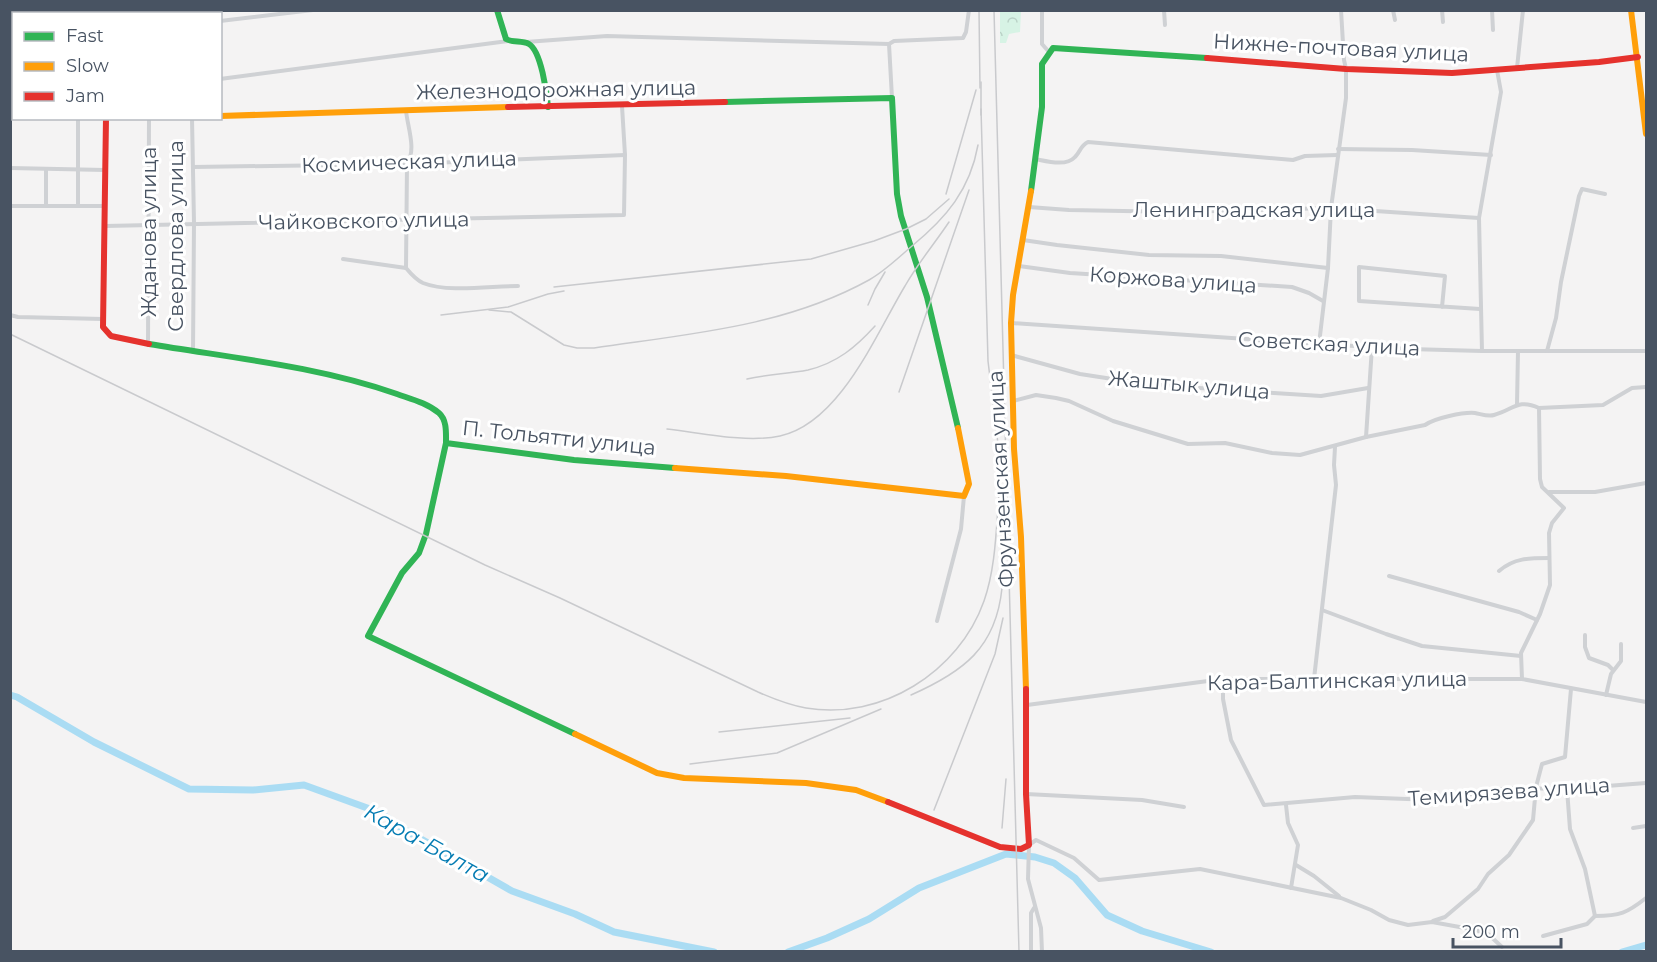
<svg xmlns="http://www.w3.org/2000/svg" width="1657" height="962" font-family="Montserrat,sans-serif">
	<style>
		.park { fill: url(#park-crowns) }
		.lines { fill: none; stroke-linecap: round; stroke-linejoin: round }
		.river { stroke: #aadcf3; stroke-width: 7 }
		.street { stroke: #cfd1d4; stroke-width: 4 }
		.fast { stroke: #30b455; stroke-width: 6 }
		.slow { stroke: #ff9f0a; stroke-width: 6 }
		.jam { stroke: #e5322d; stroke-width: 6 }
		.rail { stroke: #c9cacd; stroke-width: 1.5 }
		.labels { text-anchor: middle; stroke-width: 6; stroke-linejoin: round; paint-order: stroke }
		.street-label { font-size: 21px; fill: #485362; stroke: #fff }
		.water-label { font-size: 22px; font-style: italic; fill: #037bb2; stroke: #fff }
	</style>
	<defs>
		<pattern id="park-crowns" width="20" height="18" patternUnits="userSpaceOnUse" patternTransform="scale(1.5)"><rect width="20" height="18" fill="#d7f3e5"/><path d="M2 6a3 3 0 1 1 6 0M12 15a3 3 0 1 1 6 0" fill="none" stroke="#bad2c7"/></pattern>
	</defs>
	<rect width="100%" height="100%" fill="#f4f3f3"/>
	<polygon class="park" points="1000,11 1021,11 1020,32 1009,34 1006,43 1000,43"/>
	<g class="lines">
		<g class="river">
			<polyline points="10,695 17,697 94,742 189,789 253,790 304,785 381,813 400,827 512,891 575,914 614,932 714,952"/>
			<polyline points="788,952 827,938 869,919 919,888 1006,854 1035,857 1054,863 1075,878 1107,915 1142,931 1211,952"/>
			<polyline points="1622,952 1646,945"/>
		</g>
		<g class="street">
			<polyline points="149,10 149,14"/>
			<polyline points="1042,10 1042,44 1049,52"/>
			<polyline points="1164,10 1165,25"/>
			<polyline points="1393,10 1395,20"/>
			<polyline points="1442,10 1443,22"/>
			<polyline points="1492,10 1493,30"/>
			<polyline points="220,21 313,10"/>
			<polyline points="526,42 607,36 889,44 894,41 963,38 966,32 969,10"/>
			<polyline points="889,44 892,98"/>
			<polyline points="1517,68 1523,10"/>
			<polyline points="220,79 508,41"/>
			<path d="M406 110C407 126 417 149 407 164L406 268"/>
			<polyline points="10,118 14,118"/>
			<polyline points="192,118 194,223 193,352"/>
			<polyline points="1338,149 1412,150 1491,155"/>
			<path d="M1035 159C1046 161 1066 167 1075 157 1081 151 1080 146 1088 142L1293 160 1305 156 1337 155"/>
			<polyline points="193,167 407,164 625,155"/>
			<polyline points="10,168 105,170"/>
			<polyline points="10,206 104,206"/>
			<polyline points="46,206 46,170"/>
			<polyline points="78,206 78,118"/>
			<polyline points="1029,207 1069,210 1177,212 1331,208 1479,218"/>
			<polyline points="105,226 624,215 625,155 622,106"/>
			<polyline points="1023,240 1057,245 1149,255 1221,256 1328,268"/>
			<path d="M343 259 406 268C411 274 416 280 423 283 448 293 491 286 518 286"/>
			<polyline points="1019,266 1070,273 1292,287 1309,293 1323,301"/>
			<polyline points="1442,307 1445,276 1359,267 1359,301 1480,309"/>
			<polyline points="10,315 18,317 103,319"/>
			<polyline points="1011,323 1319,344 1409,349 1482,351 1646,351"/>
			<polyline points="1319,344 1328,268 1331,208 1346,98 1346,69 1344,60 1341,10"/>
			<polyline points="148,345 149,118"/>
			<polyline points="1482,351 1479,218 1501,92 1497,70"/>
			<polyline points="1547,351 1556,318 1561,282 1579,196 1582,189 1605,194"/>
			<polyline points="1011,355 1080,374 1119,380 1184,387 1321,396 1368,388"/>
			<path d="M1013 401 1036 395 1056 398 1069 401 1113 421 1188 444 1225 443 1272 453 1300 455 1366 437 1425 425C1435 418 1463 412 1475 413 1481 414 1488 417 1494 415 1513 410 1518 398 1539 408L1540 479 1542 487 1564 508 1552 523 1549 533 1550 585 1540 614 1521 653 1522 679"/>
			<polyline points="1517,404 1518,351"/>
			<polyline points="1539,408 1603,405 1632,388 1646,387"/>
			<polyline points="1366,437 1372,347"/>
			<polyline points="1549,492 1595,492 1646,483"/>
			<path d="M1499 571C1514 558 1529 558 1549 558"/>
			<polyline points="1389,576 1519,612 1537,620"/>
			<polyline points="1322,610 1386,634 1422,646 1521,656"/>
			<polyline points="937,621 961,529 964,496"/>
			<polyline points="1585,635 1585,647 1589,658 1608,665 1613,670"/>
			<polyline points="1223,679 1223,699 1231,740 1264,805 1355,797 1433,800 1508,788 1567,789 1646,783"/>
			<polyline points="1314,679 1336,485 1334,465 1335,447"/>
			<polyline points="1606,695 1611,674 1621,661 1621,644"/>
			<polyline points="1027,705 1223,679 1522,679 1646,702"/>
			<polyline points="1567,789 1570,829 1585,869 1595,916"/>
			<polyline points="1026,794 1142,800 1184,807"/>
			<polyline points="1286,805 1288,823 1298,845 1291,888"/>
			<polyline points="1633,828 1646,826"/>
			<polyline points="1296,865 1314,876 1339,896"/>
			<polyline points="1433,921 1445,917 1478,889 1488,874 1509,855 1533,820 1536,787 1542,764 1565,757 1571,689"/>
			<path d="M1543 936 1587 924 1595 916C1620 916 1627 913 1646 898"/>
			<polyline points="1031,952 1031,913 1034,908"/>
			<polyline points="1042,952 1041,928 1028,879 1029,845 1036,840 1074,858 1099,880 1200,869 1341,898 1371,910 1389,920 1408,925 1432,922 1476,930 1488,934 1502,947"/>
		</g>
		<g class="fast">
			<polyline points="106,10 106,14"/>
			<path d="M497 10 506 39C513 43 522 40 529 44 541 51 547 93 548 107"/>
			<polyline points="725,102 892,98 897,194 901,216 927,297 958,428"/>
			<polyline points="1031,191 1042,107 1042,64 1053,48 1207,58"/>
			<path d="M149 344C232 358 317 366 397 394 411 399 427 403 439 413 447 420 446 433 446 443L574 460 675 468"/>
			<polyline points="446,443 426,534 419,553 402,573 368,636 575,734"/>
		</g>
		<g class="slow">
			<polyline points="194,10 194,14"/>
			<polyline points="1631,10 1646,134"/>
			<polyline points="220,116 508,107"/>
			<polyline points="675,468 786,476 964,496 969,484 958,428"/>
			<polyline points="1026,689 1021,537 1014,449 1011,323 1013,295 1031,191"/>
			<polyline points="575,734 657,773 684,778 806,783 856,790 888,802"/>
		</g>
		<g class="jam">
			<polyline points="1207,58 1346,69 1452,73 1599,62 1638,57"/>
			<polyline points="508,107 725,102"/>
			<polyline points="106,118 103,327 111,336 149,344"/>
			<polyline points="888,802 1000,847 1021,849 1029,845 1026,794 1026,689"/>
		</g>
		<g class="rail">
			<polyline points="979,10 980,88"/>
			<polyline points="994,10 1019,952"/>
			<polyline points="981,109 988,361 998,444"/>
			<polyline points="981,115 981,82"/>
			<polyline points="946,194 976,90"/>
			<polyline points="554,287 811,259 874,241 906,229 926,219 949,199"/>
			<polyline points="868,305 875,289 885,272"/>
			<path d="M489 310 511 312 564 345 577 348H594C688 334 784 327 869 280 885 271 898 258 912 246 946 218 970 190 978 145"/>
			<polyline points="441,315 508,307 548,294 564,291"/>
			<path d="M10 334 485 565 560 598 758 692C774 699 789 705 806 708 881 721 959 672 984 601 997 564 996 521 1000 483"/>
			<path d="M747 379C768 374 788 374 808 370 837 363 856 347 875 326"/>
			<polyline points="899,392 969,190"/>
			<path d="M667 429C702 433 746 443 780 436 840 423 876 334 905 286 918 263 935 243 949 222"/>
			<path d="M911 695C963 672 996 648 1002 588"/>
			<polyline points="719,732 850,718"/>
			<polyline points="690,764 777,753 881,709"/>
			<polyline points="934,810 995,654 1003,618"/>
			<polyline points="1002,828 1006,779"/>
		</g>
	</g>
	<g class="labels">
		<g class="street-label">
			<text transform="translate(1341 48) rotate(3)" y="7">Нижне-почтовая улица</text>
			<text transform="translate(556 90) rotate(-1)" y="7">Железнодорожная улица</text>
			<text transform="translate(409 162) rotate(-2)" y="7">Космическая улица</text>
			<text x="1254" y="217">Ленинградская улица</text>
			<text transform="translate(364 221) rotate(-1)" y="7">Чайковского улица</text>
			<text transform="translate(149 232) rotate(-90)" y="7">Жданова улица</text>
			<text transform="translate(176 236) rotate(-90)" y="7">Свердлова улица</text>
			<text transform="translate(1173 280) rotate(4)" y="7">Коржова улица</text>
			<text transform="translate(1329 344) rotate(3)" y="7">Советская улица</text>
			<text transform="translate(1189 385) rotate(5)" y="7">Жаштык улица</text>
			<text transform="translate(559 438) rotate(6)" y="7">П. Тольятти улица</text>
			<text transform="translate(1001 479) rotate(-93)" y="7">Фрунзенская улица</text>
			<text transform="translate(1337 681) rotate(-1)" y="7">Кара-Балтинская улица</text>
			<text transform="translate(1509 792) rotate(-4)" y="7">Темирязева улица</text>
		</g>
		<g class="water-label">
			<text transform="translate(427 843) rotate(29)" y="8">Кара-Балта</text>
		</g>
	</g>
	<rect width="1657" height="962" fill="none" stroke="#485362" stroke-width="24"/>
	<rect x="12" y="12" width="210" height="108" fill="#ffffff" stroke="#b6bac0" stroke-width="1.5"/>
	<rect x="24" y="32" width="30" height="9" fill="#30b455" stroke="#b6bac0" stroke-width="1.5"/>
	<text x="66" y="42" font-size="18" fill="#485362">Fast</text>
	<rect x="24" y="62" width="30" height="9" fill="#ff9f0a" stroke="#b6bac0" stroke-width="1.5"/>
	<text x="66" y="72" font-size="18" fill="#485362">Slow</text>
	<rect x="24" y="92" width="30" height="9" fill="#e5322d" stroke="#b6bac0" stroke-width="1.5"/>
	<text x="66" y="102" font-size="18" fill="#485362">Jam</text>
	<path d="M1453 938v9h108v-9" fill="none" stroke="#485362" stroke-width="3"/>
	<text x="1462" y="938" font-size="18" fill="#485362" stroke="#ffffff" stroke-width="4.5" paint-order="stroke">200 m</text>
</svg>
